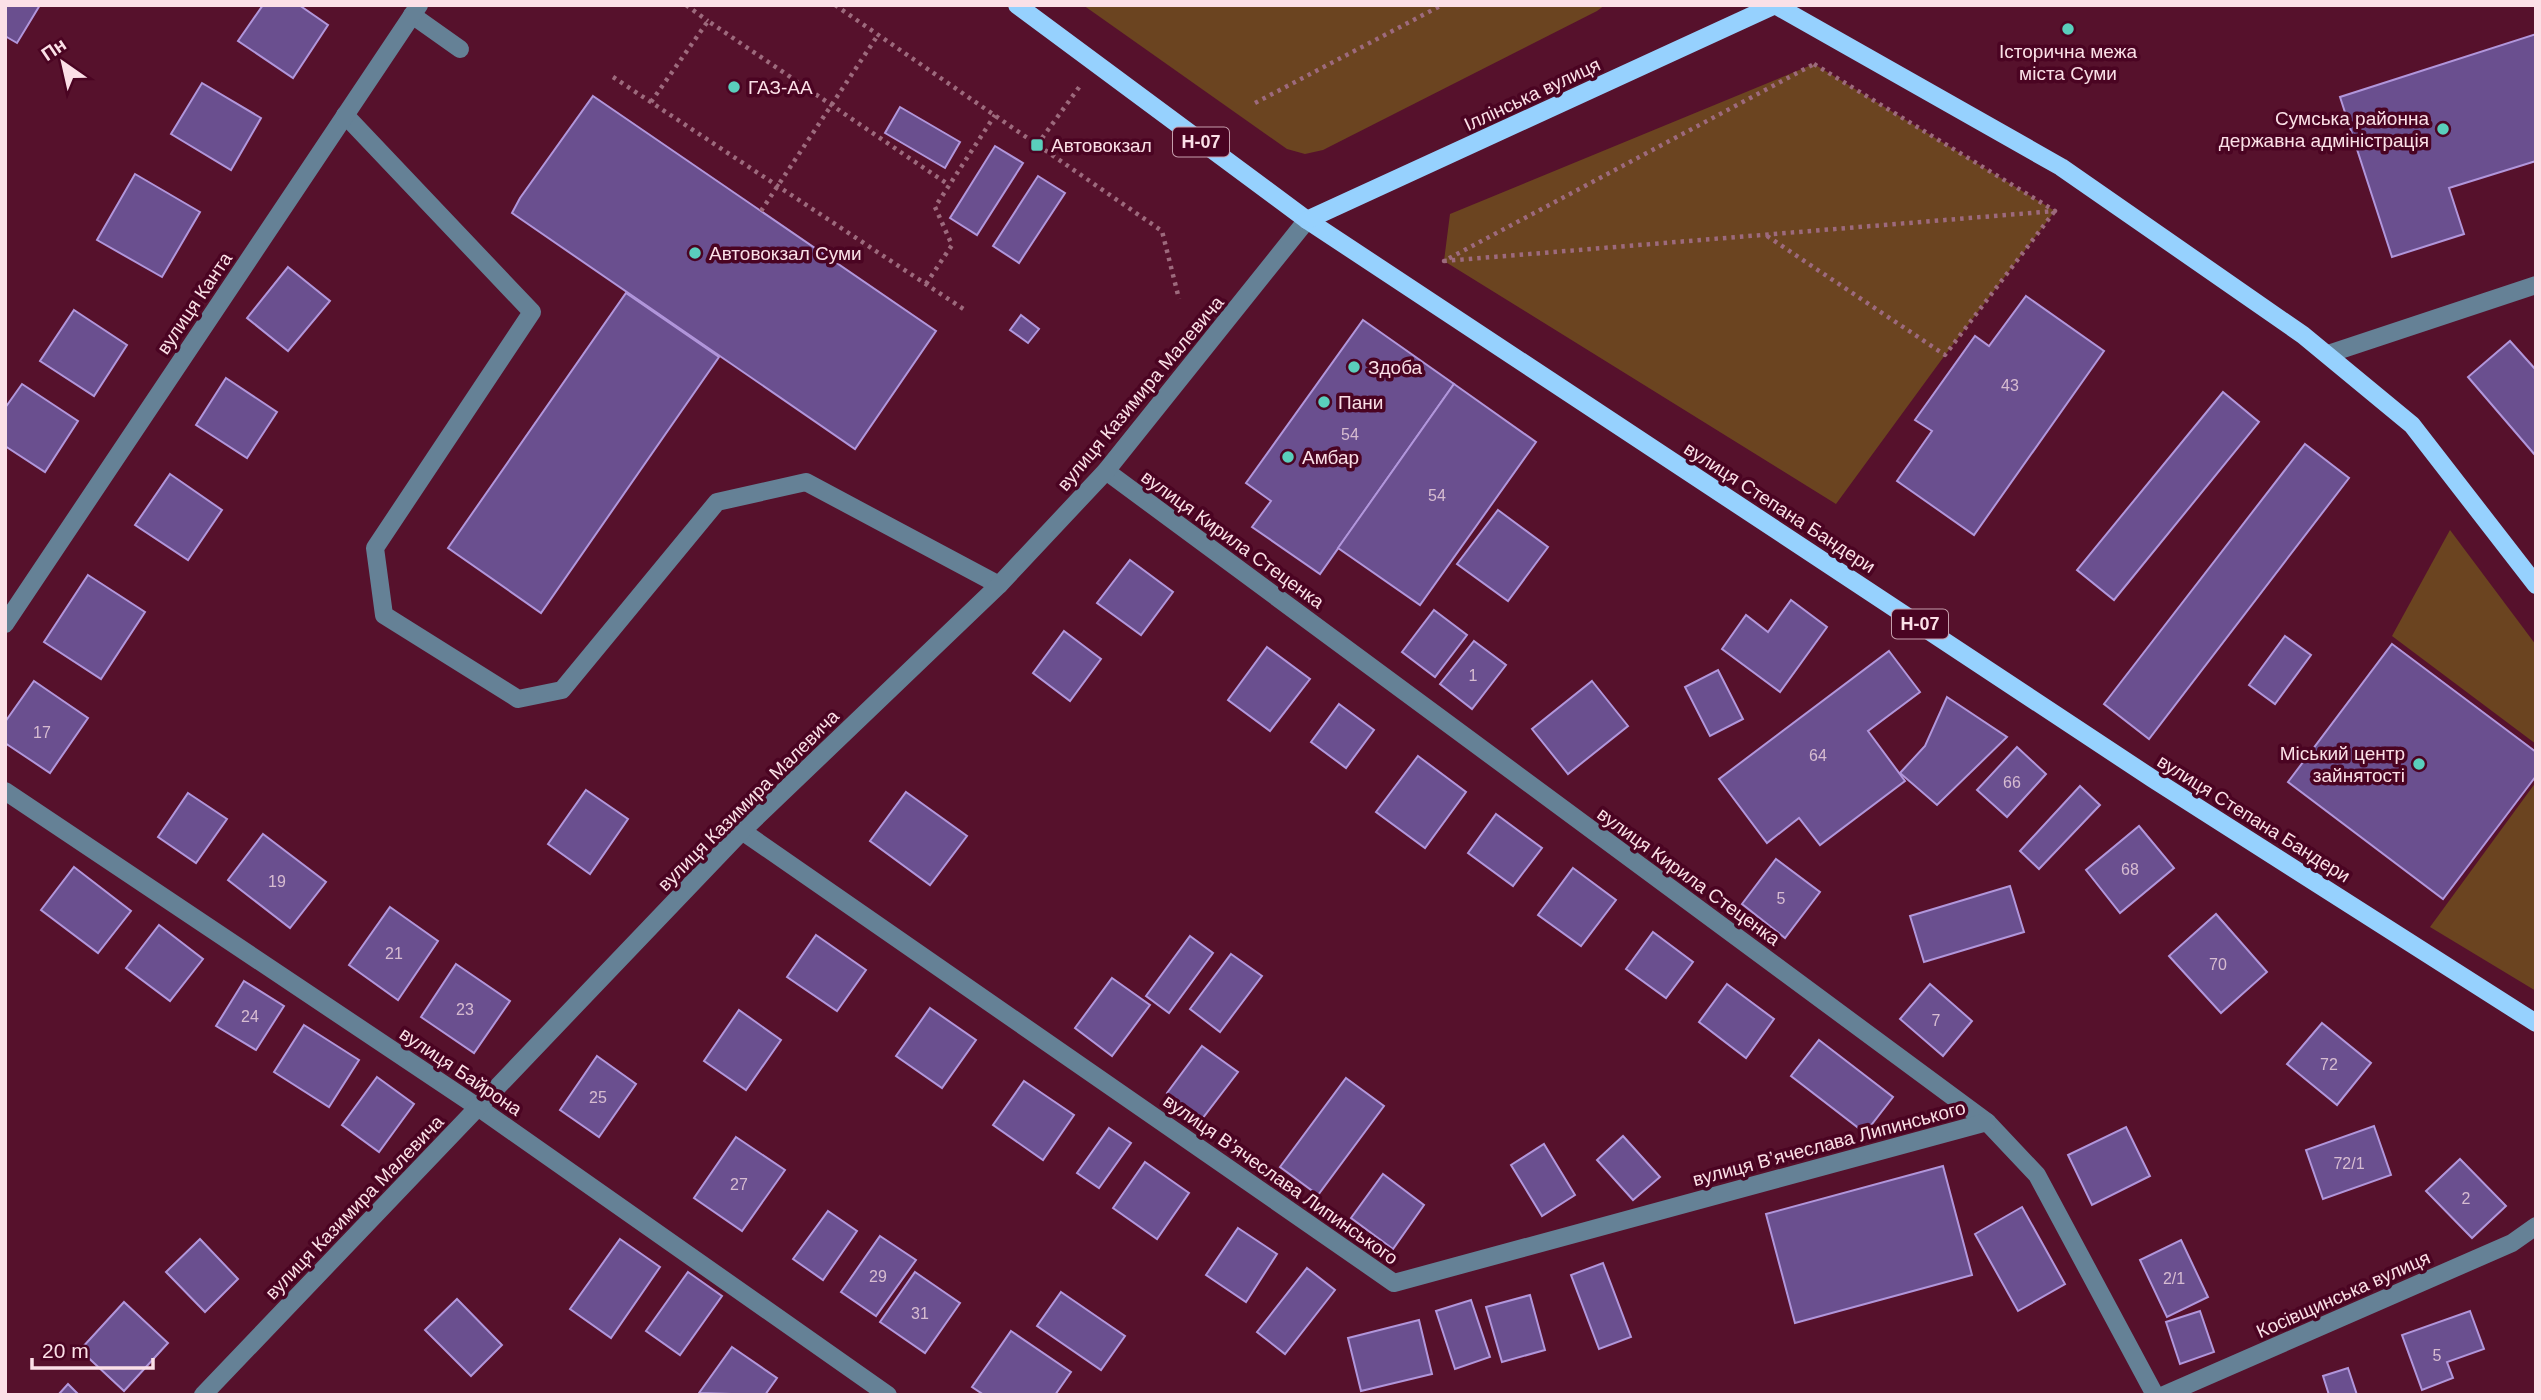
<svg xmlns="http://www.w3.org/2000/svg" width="2541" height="1400" font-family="Arial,sans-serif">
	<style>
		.green { fill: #6b4420 }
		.building { fill: #6a4f8f; stroke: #b196db; stroke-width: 2 }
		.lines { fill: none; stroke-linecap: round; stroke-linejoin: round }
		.path { stroke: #9d6a7d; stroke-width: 4.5; stroke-dasharray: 3.5 5; stroke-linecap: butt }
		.minor { stroke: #658196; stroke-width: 18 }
		.major { stroke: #96d1fe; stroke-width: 18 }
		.poi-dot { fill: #5acebc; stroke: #4a0422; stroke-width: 2.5 }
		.labels { text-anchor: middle; stroke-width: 7; stroke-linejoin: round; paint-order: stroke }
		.number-label { font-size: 16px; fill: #d7bcd1 }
		.shield { fill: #4a0422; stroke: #c69eac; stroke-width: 2 }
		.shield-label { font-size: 18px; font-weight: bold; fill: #fbe0e7 }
		.poi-label { font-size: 19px; fill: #fbe0e7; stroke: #4a0422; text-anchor: start }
		.street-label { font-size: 19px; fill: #fbe0e7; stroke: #4a0422 }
	</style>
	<rect width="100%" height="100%" fill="#56112c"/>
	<g class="green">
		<polygon points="1083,5 1605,5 1597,11 1323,150 1305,154 1287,149"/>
		<polygon points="1814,64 2055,211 1945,355 1836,504 1444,261 1450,214"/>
		<polygon points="2450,530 2536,645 2536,744 2392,636"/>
		<polygon points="2536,782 2536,991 2430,927"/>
	</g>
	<g class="building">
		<polygon points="5,5 40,5 17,43 5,36"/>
		<polygon points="263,5 299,5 328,25 293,78 238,41"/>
		<polygon points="2536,34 2536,161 2449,188 2464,234 2392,257 2340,97"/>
		<polygon points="202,83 261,118 231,170 171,134"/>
		<polygon points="593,96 936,331 855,449 512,213 520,198"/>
		<polygon points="900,107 960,142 945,168 885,133"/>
		<polygon points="995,146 1023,163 977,235 950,218"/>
		<polygon points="135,174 200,212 162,277 97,240"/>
		<polygon points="1038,176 1065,193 1019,263 993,246"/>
		<polygon points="288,267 330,301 288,351 247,318"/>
		<polygon points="626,293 719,357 541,613 448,548"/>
		<polygon points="2026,296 2104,351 1974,535 1897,481 1932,431 1915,420 1975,336 1989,346"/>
		<polygon points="74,310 127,345 94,396 40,361"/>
		<polygon points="1021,315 1039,329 1028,343 1010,330"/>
		<polygon points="1363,320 1454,384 1320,574 1252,527 1271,501 1246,483"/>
		<polygon points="2510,341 2536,370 2535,455 2468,377"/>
		<polygon points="226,378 277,412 247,458 196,425"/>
		<polygon points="22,384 78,421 45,472 5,446 5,408"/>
		<polygon points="1454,384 1536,442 1420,605 1338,548"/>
		<polygon points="2223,392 2259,422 2114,600 2077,570"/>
		<polygon points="2305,444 2349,478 2149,739 2104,704"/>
		<polygon points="170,474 222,510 188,560 135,525"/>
		<polygon points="1498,510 1548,547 1508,601 1457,564"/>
		<polygon points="1130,560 1173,592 1141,635 1097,603"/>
		<polygon points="88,575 145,612 101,679 44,642"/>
		<polygon points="1791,600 1827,627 1780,692 1722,649 1746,615 1768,632"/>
		<polygon points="1434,610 1467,635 1435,677 1402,652"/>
		<polygon points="1064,631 1101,659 1070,701 1033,673"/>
		<polygon points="2285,636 2311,655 2275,704 2249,685"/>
		<polygon points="1474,641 1506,665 1472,709 1440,684"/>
		<polygon points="2392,644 2536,752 2536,776 2443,899 2288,782"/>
		<polygon points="1267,647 1310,679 1270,731 1228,700"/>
		<polygon points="1889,651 1920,692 1868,731 1905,781 1820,845 1799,818 1767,843 1719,779"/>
		<polygon points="1718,670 1743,719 1710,736 1685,687"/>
		<polygon points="34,681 88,718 50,773 5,743 5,722"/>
		<polygon points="1592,681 1628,726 1568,774 1532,729"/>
		<polygon points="1947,697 2007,737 1937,805 1900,773 1925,746"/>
		<polygon points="1339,704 1374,730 1346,768 1311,742"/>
		<polygon points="2017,747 2046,774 2007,817 1977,790"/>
		<polygon points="1418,756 1466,792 1425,848 1376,812"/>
		<polygon points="2080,786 2100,805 2039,869 2020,851"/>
		<polygon points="586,790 628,819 590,874 548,844"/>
		<polygon points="906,792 967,836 930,885 870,841"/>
		<polygon points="188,793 227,819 196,863 158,837"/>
		<polygon points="1496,814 1542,848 1513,886 1468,853"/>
		<polygon points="2139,826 2174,868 2120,913 2086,870"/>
		<polygon points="263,834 326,882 290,928 228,880"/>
		<polygon points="1776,859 1820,892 1785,938 1742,904"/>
		<polygon points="74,867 131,911 98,953 41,910"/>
		<polygon points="1573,868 1616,900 1581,946 1538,915"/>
		<polygon points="2010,886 2024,932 1924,962 1910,916"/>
		<polygon points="390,907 438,941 398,1000 349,965"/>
		<polygon points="2216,914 2267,972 2221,1013 2169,956"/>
		<polygon points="159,925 203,959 170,1001 126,968"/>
		<polygon points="1653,932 1693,962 1666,998 1626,969"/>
		<polygon points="816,935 866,970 837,1011 787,977"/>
		<polygon points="1190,936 1213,953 1169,1013 1146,996"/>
		<polygon points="1231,954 1262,976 1220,1032 1190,1009"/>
		<polygon points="456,964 510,1001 474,1053 421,1017"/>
		<polygon points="1112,978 1150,1005 1112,1056 1075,1028"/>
		<polygon points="244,981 284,1006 256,1050 216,1026"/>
		<polygon points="1727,984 1774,1019 1746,1058 1699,1022"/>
		<polygon points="1930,984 1972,1021 1943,1056 1900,1019"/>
		<polygon points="930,1008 976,1040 942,1088 896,1056"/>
		<polygon points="739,1010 781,1040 746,1090 704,1061"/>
		<polygon points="2322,1023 2371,1063 2337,1105 2287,1064"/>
		<polygon points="304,1025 359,1060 329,1107 274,1072"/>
		<polygon points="1819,1040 1893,1097 1865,1133 1791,1076"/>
		<polygon points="1202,1046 1238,1072 1202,1119 1167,1093"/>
		<polygon points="597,1056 636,1084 599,1137 560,1110"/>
		<polygon points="377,1077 414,1104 379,1152 342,1125"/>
		<polygon points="1346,1078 1384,1106 1318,1195 1280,1167"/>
		<polygon points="1024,1081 1074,1115 1043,1160 993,1125"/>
		<polygon points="2374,1126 2391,1175 2323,1199 2306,1150"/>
		<polygon points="2126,1127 2150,1176 2092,1205 2068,1155"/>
		<polygon points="1109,1128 1131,1143 1099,1188 1077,1173"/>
		<polygon points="1623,1136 1660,1177 1633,1200 1597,1160"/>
		<polygon points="736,1137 785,1170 742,1231 694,1198"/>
		<polygon points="1544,1144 1575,1195 1542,1216 1511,1165"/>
		<polygon points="2460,1159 2506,1206 2472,1238 2426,1191"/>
		<polygon points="1145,1162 1189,1193 1157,1239 1113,1208"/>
		<polygon points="1943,1166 1972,1275 1795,1323 1766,1214"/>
		<polygon points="1383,1174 1424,1205 1393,1249 1351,1218"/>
		<polygon points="2022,1207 2065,1284 2018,1311 1975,1234"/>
		<polygon points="828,1211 857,1231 823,1280 793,1259"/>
		<polygon points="1238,1228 1277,1254 1246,1302 1206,1275"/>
		<polygon points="880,1236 916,1260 876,1316 841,1292"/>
		<polygon points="200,1239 238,1279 205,1312 166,1272"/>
		<polygon points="620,1239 660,1267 611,1338 570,1309"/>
		<polygon points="2181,1240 2208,1297 2167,1317 2140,1260"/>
		<polygon points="1603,1263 1631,1337 1599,1349 1571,1275"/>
		<polygon points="1307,1268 1335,1290 1285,1354 1257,1332"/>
		<polygon points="688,1272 722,1296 680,1355 646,1331"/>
		<polygon points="915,1272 960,1303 925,1353 880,1322"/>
		<polygon points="1061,1292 1125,1336 1101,1370 1037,1326"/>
		<polygon points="1530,1295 1545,1350 1502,1362 1486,1307"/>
		<polygon points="457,1299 502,1345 471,1376 425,1330"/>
		<polygon points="1471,1300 1490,1357 1455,1369 1436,1311"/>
		<polygon points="124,1302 168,1343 124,1391 80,1350"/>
		<polygon points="2200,1311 2214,1352 2180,1364 2166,1322"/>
		<polygon points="2470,1311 2484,1349 2447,1362 2453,1378 2422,1390 2402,1335"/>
		<polygon points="1419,1320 1432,1374 1361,1391 1348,1338"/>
		<polygon points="1011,1331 1071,1372 1055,1395 984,1395 972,1387"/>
		<polygon points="732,1347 777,1378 765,1395 699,1393"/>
		<polygon points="2348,1368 2357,1395 2329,1395 2323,1376"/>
		<polygon points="68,1384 79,1395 58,1395"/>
	</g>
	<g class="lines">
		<g class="path">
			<polyline points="686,5 708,21"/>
			<polyline points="835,5 1162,231 1179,299"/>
			<polygon points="1814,64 2055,211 1444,261"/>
			<polyline points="613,77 965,310"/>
			<polyline points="651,102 708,21 949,185"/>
			<polyline points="1255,103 1442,5"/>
			<polyline points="1037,145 1080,86"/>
			<polyline points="761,211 878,35"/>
			<polyline points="1767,236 1945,355 2054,212"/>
			<polyline points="926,284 952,245 935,207 995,115"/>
		</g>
		<g class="minor">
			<polyline points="412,15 460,49"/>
			<polyline points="345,115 532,312 375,548 384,615 518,699 562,690 717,502 806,482 999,585"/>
			<polyline points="2328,354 2536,285"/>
			<polyline points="1106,471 1987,1122 2037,1175 2155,1395"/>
			<polyline points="5,624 419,5"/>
			<polyline points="5,791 479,1108 888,1395"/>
			<polyline points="742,831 1394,1283 1987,1122"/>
			<polyline points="203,1395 742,831 999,585 1106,471 1307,220"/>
			<polyline points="2164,1395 2512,1243 2536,1226"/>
		</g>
		<g class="major">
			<polyline points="1017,5 1307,220 2153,779 2536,1023"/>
			<polyline points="1775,5 2061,167 2303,335 2412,425 2536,585"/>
			<polyline points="1307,220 1775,5"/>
		</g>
	</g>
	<g class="poi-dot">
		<circle cx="2068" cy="29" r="7"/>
		<circle cx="734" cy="87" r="7"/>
		<circle cx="2443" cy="129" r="7"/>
		<rect x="1030" y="138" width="14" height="14" rx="3.5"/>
		<circle cx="695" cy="253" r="7"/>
		<circle cx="1354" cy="367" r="7"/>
		<circle cx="1324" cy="402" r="7"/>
		<circle cx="1288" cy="457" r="7"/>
		<circle cx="2419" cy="764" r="7"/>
	</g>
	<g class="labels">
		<g class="number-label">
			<text x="2010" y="391">43</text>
			<text x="1350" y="440">54</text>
			<text x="1437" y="501">54</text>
			<text x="1473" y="681">1</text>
			<text x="42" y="738">17</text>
			<text x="1818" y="761">64</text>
			<text x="2012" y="788">66</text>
			<text x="2130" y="875">68</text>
			<text x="277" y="887">19</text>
			<text x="1781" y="904">5</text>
			<text x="394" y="959">21</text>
			<text x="2218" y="970">70</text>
			<text x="465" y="1015">23</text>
			<text x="250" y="1022">24</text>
			<text x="1936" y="1026">7</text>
			<text x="2329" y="1070">72</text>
			<text x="598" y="1103">25</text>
			<text x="2349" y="1169">72/1</text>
			<text x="739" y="1190">27</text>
			<text x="2466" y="1204">2</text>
			<text x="878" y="1282">29</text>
			<text x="2174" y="1284">2/1</text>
			<text x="920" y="1319">31</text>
			<text x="2437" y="1361">5</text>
		</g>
		<g class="shield">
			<rect x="1173" y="127.5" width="56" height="29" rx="5"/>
			<rect x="1892" y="609.5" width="56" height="29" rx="5"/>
		</g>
		<g class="shield-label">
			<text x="1201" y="148">Н-07</text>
			<text x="1920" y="630">Н-07</text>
		</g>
		<g class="poi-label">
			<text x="2068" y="58" text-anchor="middle">Історична межа<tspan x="2068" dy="22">міста Суми</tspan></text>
			<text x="748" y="94">ГАЗ-АА</text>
			<text x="2429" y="125" text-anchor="end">Сумська районна<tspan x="2429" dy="22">державна адміністрація</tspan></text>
			<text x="1051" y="152">Автовокзал</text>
			<text x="709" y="260">Автовокзал Суми</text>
			<text x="1368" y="374">Здоба</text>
			<text x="1338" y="409">Пани</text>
			<text x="1302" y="464">Амбар</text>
			<text x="2405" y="760" text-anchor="end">Міський центр<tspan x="2405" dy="22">зайнятості</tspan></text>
		</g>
		<g class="street-label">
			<text transform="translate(1532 94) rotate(-25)" y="7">Іллінська вулиця</text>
			<text transform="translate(194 303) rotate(-56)" y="7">вулиця Канта</text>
			<text transform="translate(1140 393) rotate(-50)" y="7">вулиця Казимира Малевича</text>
			<text transform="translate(1780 507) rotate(33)" y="7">вулиця Степана Бандери</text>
			<text transform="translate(1233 539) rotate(36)" y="7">вулиця Кирила Стеценка</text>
			<text transform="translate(748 800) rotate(-45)" y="7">вулиця Казимира Малевича</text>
			<text transform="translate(2254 818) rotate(32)" y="7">вулиця Степана Бандери</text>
			<text transform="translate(1689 876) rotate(36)" y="7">вулиця Кирила Стеценка</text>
			<text transform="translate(461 1071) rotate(34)" y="7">вулиця Байрона</text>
			<text transform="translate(1829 1143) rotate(-15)" y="7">вулиця Вʼячеслава Липинського</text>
			<text transform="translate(1281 1179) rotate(35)" y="7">вулиця Вʼячеслава Липинського</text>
			<text transform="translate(354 1207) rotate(-46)" y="7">вулиця Казимира Малевича</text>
			<text transform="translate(2343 1294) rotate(-24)" y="7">Косівщинська вулиця</text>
		</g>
	</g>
	<rect width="2541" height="1400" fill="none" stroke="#fbe0e7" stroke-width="14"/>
	<g transform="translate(63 63) rotate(326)" stroke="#4a0422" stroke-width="5" paint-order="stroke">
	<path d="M0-5L12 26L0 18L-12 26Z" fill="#fbe0e7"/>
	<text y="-10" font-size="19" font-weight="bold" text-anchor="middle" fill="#fbe0e7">Пн</text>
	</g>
	<path d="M32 1358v10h121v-10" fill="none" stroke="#fbe0e7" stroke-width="3.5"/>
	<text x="42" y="1358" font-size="21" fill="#fbe0e7" stroke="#4a0422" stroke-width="5" paint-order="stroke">20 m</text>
</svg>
